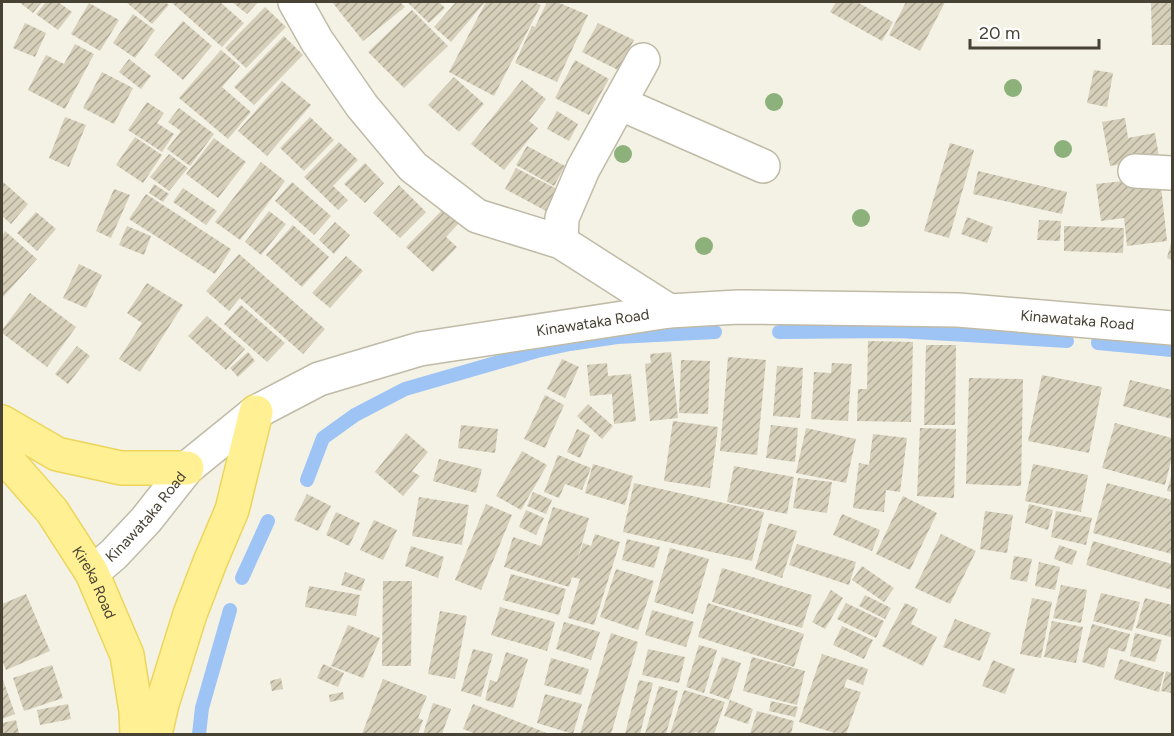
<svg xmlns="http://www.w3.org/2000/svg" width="1174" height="736" font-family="Figtree,sans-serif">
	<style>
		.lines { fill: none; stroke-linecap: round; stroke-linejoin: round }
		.stream { stroke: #9dc4f5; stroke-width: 14 }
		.building { fill: url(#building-hatch) }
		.minor-casing { stroke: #c0bba7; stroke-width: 36 }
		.major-casing { stroke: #ecd55b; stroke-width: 36 }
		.minor { stroke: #fff; stroke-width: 33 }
		.major { stroke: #fff093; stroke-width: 33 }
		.tree { fill: #8db17a }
		.labels { text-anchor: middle; stroke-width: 4.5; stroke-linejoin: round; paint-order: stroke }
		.street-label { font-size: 15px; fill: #474234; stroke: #fff }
	</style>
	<defs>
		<pattern id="building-hatch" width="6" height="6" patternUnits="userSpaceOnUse" patternTransform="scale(1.5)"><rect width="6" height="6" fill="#d6cfba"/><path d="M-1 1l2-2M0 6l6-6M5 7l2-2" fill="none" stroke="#afaa98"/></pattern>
	</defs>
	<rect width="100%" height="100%" fill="#f4f1e5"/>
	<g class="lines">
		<g class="stream">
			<polyline points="779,332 898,331 1067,341"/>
			<polyline points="1098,343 1172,350"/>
			<polyline points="307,480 323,438 355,415 405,389 537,351 570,344 617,337 715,332"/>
			<polyline points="242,578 268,521"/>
			<polyline points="199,734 202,708 230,610"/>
		</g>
	</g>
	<g class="building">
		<polygon points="19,2 42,2 33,13"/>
		<polygon points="46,2 58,2 72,12 58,30 36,14"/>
		<polygon points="126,2 165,2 169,5 152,24"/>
		<polygon points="171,2 220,2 244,23 222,47"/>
		<polygon points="232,2 258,2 247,14"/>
		<polygon points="332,2 400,2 405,7 363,41"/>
		<polygon points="407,2 439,2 445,8 429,23"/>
		<polygon points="456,2 485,2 451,42 434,27"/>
		<polygon points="486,2 534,2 541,5 494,96 449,72"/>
		<polygon points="547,2 557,2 588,15 557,82 515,63 532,26 535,27"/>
		<polygon points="836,2 857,2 893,22 882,41 830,12"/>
		<polygon points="906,2 945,2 920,51 889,35"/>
		<polygon points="1151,2 1172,2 1172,45 1152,45"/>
		<polygon points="89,3 119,20 100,51 71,34"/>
		<polygon points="265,7 286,27 246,68 225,48"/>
		<polygon points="412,10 448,46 404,88 368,52"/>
		<polygon points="133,14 155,30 135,58 113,43"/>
		<polygon points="183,21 212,46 183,80 154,55"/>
		<polygon points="25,23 46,33 35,57 13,48"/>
		<polygon points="598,23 634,40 618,70 582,52"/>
		<polygon points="284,36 303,55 254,105 234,87"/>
		<polygon points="75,44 94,54 65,109 28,90 46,55 64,64"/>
		<polygon points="221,50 240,66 222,87 251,112 228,139 179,98"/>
		<polygon points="129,59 151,76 141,89 119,72"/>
		<polygon points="575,60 609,79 589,115 555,98"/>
		<polygon points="1094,70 1113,73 1107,107 1087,103"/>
		<polygon points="102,72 133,88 114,124 83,108"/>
		<polygon points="454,77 484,104 459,132 428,105"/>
		<polygon points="522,80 546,99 529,121 538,128 504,170 471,144"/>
		<polygon points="282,81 311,105 267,156 238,131"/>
		<polygon points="147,102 164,113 157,123 174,134 162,152 128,130"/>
		<polygon points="179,108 214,134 190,166 167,149 181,131 168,122"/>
		<polygon points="557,111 578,124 569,141 547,129"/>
		<polygon points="65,117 86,125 69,167 49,158"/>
		<polygon points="310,117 334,140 304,171 280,148"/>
		<polygon points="1125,118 1128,138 1155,133 1159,157 1110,166 1102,122"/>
		<polygon points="135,137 162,155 143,183 116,165"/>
		<polygon points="214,138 246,162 218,198 186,174"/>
		<polygon points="339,142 358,160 333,186 348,200 338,210 304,177"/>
		<polygon points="950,143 974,150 949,238 924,231"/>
		<polygon points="527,146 565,166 554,186 516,165"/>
		<polygon points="169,154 188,168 169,191 150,177"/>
		<polygon points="261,162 285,181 240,240 215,222"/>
		<polygon points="365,163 384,183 365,203 344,184"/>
		<polygon points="516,168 557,189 546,211 505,189"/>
		<polygon points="978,171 1067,192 1062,214 973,194"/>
		<polygon points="1160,177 1167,241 1127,246 1124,218 1101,221 1096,184"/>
		<polygon points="2,181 28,204 11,224 2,216"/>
		<polygon points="292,182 331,216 314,235 275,201"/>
		<polygon points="154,184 169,194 163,202 149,193"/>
		<polygon points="399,185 426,212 400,238 373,213"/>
		<polygon points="183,188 217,211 206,225 173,202"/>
		<polygon points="114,189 130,195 111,238 96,231"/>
		<polygon points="146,194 231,249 215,274 129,219"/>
		<polygon points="444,208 459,223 446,237 457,247 433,272 406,247"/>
		<polygon points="269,211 286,224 261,255 245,242"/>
		<polygon points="36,212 56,229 37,251 17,233"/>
		<polygon points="967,217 993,227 987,243 961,234"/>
		<polygon points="1039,220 1061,221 1060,241 1037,240"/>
		<polygon points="335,222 350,235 334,254 319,240"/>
		<polygon points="293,225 329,257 302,287 266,255"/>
		<polygon points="127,226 151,236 144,255 119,245"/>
		<polygon points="1064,226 1124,228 1123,253 1064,251"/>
		<polygon points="5,231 37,259 3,297 2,295 2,236"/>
		<polygon points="1172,239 1172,260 1167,258"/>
		<polygon points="239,254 325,329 303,354 240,298 229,311 206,291"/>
		<polygon points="346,256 363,271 330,308 312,293"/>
		<polygon points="79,264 102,275 86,308 63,298"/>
		<polygon points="147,283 183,305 140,372 119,359 142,323 127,313"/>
		<polygon points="30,293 76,327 47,367 2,333 2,330"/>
		<polygon points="241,305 285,343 267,362 224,324"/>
		<polygon points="207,316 245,349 226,370 188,336"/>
		<polygon points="868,341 913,342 911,422 857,421 858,389 867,389"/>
		<polygon points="926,345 956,345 955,425 924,425"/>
		<polygon points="77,346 90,356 68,384 55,374"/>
		<polygon points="248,352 255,361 238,377 230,368"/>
		<polygon points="671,352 678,418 650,421 645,364 651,363 650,354"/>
		<polygon points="728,357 766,360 757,455 720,451"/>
		<polygon points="562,359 579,367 565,398 547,389"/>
		<polygon points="681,360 710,361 708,414 679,413"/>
		<polygon points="607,363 608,376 631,374 636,421 614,424 612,394 590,396 587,365"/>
		<polygon points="832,363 852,364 848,421 811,419 814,372 831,373"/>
		<polygon points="777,366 803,368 800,418 773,416"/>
		<polygon points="1042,375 1102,387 1089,453 1028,441"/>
		<polygon points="969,378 1023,379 1021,486 966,484"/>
		<polygon points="1130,380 1172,390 1172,419 1123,406"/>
		<polygon points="545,395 564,405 545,448 524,439"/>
		<polygon points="588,404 613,426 602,439 577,416"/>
		<polygon points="673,421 718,427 710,488 664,481"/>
		<polygon points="1115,423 1172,438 1172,457 1165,485 1102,468"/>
		<polygon points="461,425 498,429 495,453 458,448"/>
		<polygon points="771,425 798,428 795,462 766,458"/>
		<polygon points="806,428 856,439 846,483 796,473"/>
		<polygon points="920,428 956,429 954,498 917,496"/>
		<polygon points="577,429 590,435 580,458 567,452"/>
		<polygon points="406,433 428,452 412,471 420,476 403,496 375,472"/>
		<polygon points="873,434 907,438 900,492 886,490 884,512 853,508 859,463 869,465"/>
		<polygon points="522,451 547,465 521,510 496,496"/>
		<polygon points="558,455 591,468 582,490 565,484 559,498 544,492"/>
		<polygon points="439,459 482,469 476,493 433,481"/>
		<polygon points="593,464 633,476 625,505 585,493"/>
		<polygon points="1033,464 1088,475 1081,512 1025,501"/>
		<polygon points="734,466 794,477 787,514 727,502"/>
		<polygon points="1172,473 1172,492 1167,491"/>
		<polygon points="798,478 832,482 827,513 793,508"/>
		<polygon points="634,483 764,512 752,561 623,532"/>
		<polygon points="1107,483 1172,500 1172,554 1093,533"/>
		<polygon points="533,492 552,500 546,514 527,506"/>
		<polygon points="307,494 331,506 318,531 294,520"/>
		<polygon points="903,496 937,513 910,570 876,554"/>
		<polygon points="419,497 469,505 462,545 412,536"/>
		<polygon points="486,504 512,515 481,590 455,580"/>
		<polygon points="1029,504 1053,510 1048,530 1025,523"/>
		<polygon points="553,507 589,518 575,568 583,543 591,546 595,534 620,542 594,625 568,618 580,579 572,577 569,587 504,567 513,537 541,546"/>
		<polygon points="526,510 544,518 536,535 519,527"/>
		<polygon points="985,511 1013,515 1007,553 980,549"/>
		<polygon points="1056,511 1092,518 1086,545 1051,537"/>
		<polygon points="336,512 360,523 349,546 326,535"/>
		<polygon points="842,514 880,530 872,551 833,535"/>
		<polygon points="374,520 397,530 383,560 360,550"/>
		<polygon points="769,523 797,531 782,578 755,569"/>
		<polygon points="941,534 976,551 950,604 915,588"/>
		<polygon points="627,539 660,547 654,568 622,560"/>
		<polygon points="1093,541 1172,564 1172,590 1086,565"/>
		<polygon points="797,544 856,562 849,585 789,565"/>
		<polygon points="1059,545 1077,551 1072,565 1054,559"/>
		<polygon points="411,546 444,557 438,578 405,566"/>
		<polygon points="670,548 709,559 693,614 654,602"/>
		<polygon points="1014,556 1032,559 1027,582 1010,579"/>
		<polygon points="1039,562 1060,567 1055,590 1035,586"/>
		<polygon points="862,566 894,588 884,602 852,580"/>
		<polygon points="722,568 812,595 802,628 712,602"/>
		<polygon points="616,569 654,581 638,630 600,617"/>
		<polygon points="345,572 365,579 361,591 341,585"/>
		<polygon points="511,574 566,589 559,615 503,600"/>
		<polygon points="383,581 412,581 411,666 382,666"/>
		<polygon points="1061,585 1087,590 1081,623 1053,618"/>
		<polygon points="309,586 360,595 356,616 305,607"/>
		<polygon points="831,590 843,598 825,629 812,622"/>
		<polygon points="1101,593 1140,602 1132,631 1093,621"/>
		<polygon points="26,594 50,651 6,670 2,661 2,604"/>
		<polygon points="865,595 891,608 885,619 859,606"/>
		<polygon points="1032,598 1052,602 1041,658 1020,654"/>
		<polygon points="1145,598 1172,605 1172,632 1171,637 1136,628"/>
		<polygon points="708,603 804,634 794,667 698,637"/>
		<polygon points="846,603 884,621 876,638 837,619"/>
		<polygon points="905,603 918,609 911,624 937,637 923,666 882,646"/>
		<polygon points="500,607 555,622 547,651 491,635"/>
		<polygon points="652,610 694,622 686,647 645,635"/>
		<polygon points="440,611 467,616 455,679 428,674"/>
		<polygon points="955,619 991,633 980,661 943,647"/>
		<polygon points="1052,621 1083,627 1076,663 1044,657"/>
		<polygon points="564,622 600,632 591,660 556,649"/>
		<polygon points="1092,624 1130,634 1125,652 1109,648 1104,668 1082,662"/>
		<polygon points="348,625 380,638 363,678 331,666"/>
		<polygon points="842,626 873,640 864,659 833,645"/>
		<polygon points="611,633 638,642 611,734 580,734"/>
		<polygon points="1135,633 1162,640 1155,662 1130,656"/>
		<polygon points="699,645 717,650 704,693 686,687"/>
		<polygon points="473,649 493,654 481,697 461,691"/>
		<polygon points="648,649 685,657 679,683 642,675"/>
		<polygon points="506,652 528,659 513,708 485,700 490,680 497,682"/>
		<polygon points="822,654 868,669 863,685 847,679 844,687 861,692 846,734 838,734 799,722"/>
		<polygon points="722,657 741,663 729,700 709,693"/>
		<polygon points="752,657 805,671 797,705 743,691"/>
		<polygon points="551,658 589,669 581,695 544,685"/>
		<polygon points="1120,659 1164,672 1159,692 1114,679"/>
		<polygon points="993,660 1015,669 1005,694 982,686"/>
		<polygon points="323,664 344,673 338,687 317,678"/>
		<polygon points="52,665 63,698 24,711 13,678"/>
		<polygon points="1166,671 1172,673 1172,693 1161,691"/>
		<polygon points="2,677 15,714 2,719"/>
		<polygon points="281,678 283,689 272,691 270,681"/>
		<polygon points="383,679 427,696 418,718 423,720 418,734 362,734"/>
		<polygon points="639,680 653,683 640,734 625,734"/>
		<polygon points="659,686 678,691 666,734 645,734"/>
		<polygon points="684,690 725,702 714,734 704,734 695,732 694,734 670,734"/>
		<polygon points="343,692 344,699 330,702 329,695"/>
		<polygon points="545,694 582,704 573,734 537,723"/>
		<polygon points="730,700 753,709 748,724 724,716"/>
		<polygon points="771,701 798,707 795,717 769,711"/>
		<polygon points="433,703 451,709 442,734 423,734"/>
		<polygon points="68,704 71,719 40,725 37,710"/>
		<polygon points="473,704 549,734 476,734 463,729"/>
		<polygon points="757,711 794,721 791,734 750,734"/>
		<polygon points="16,720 19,734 2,734 2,723"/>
	</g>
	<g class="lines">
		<g class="minor-casing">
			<g id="minor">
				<polyline points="295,2 317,41 362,106 413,167 477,216 561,242 669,311"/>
				<polyline points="619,103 763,166"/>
				<polyline points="1135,171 1172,173"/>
				<polyline points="561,242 562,218 583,169 643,60"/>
				<path id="s1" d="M92 573 114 554 146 520 187 468 256 412 319 379 420 349 669 311 738 307 958 310 1172 328"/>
			</g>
		</g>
		<g class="major-casing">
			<g id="major">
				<polyline points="2,422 57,454 121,468 187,468"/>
				<path id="s2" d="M2 454 52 511 92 573 127 655 136 711 137 734"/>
				<polyline points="155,734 162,704 190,614 210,562 232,510 256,412"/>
			</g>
		</g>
		<use href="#minor" class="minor"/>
		<use href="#major" class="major"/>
	</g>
	<g class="tree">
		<circle cx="1013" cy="88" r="9"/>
		<circle cx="774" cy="102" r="9"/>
		<circle cx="1063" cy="149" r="9"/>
		<circle cx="623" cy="154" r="9"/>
		<circle cx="861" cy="218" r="9"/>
		<circle cx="704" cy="246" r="9"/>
	</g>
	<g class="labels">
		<g class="street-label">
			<text dy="5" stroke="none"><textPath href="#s1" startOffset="1068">Kinawataka Road</textPath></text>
			<text dy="5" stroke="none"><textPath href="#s1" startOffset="582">Kinawataka Road</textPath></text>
			<text dy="5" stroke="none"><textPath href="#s1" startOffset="78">Kinawataka Road</textPath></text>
			<text dy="5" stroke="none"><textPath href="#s2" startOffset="159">Kireka Road</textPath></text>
		</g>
	</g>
	<rect width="1174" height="736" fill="none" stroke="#474234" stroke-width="6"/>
	<path d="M970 39v9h129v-9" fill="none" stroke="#474234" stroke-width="3"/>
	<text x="979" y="39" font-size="18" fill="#474234" stroke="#ffffff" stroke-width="4.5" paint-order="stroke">20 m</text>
</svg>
